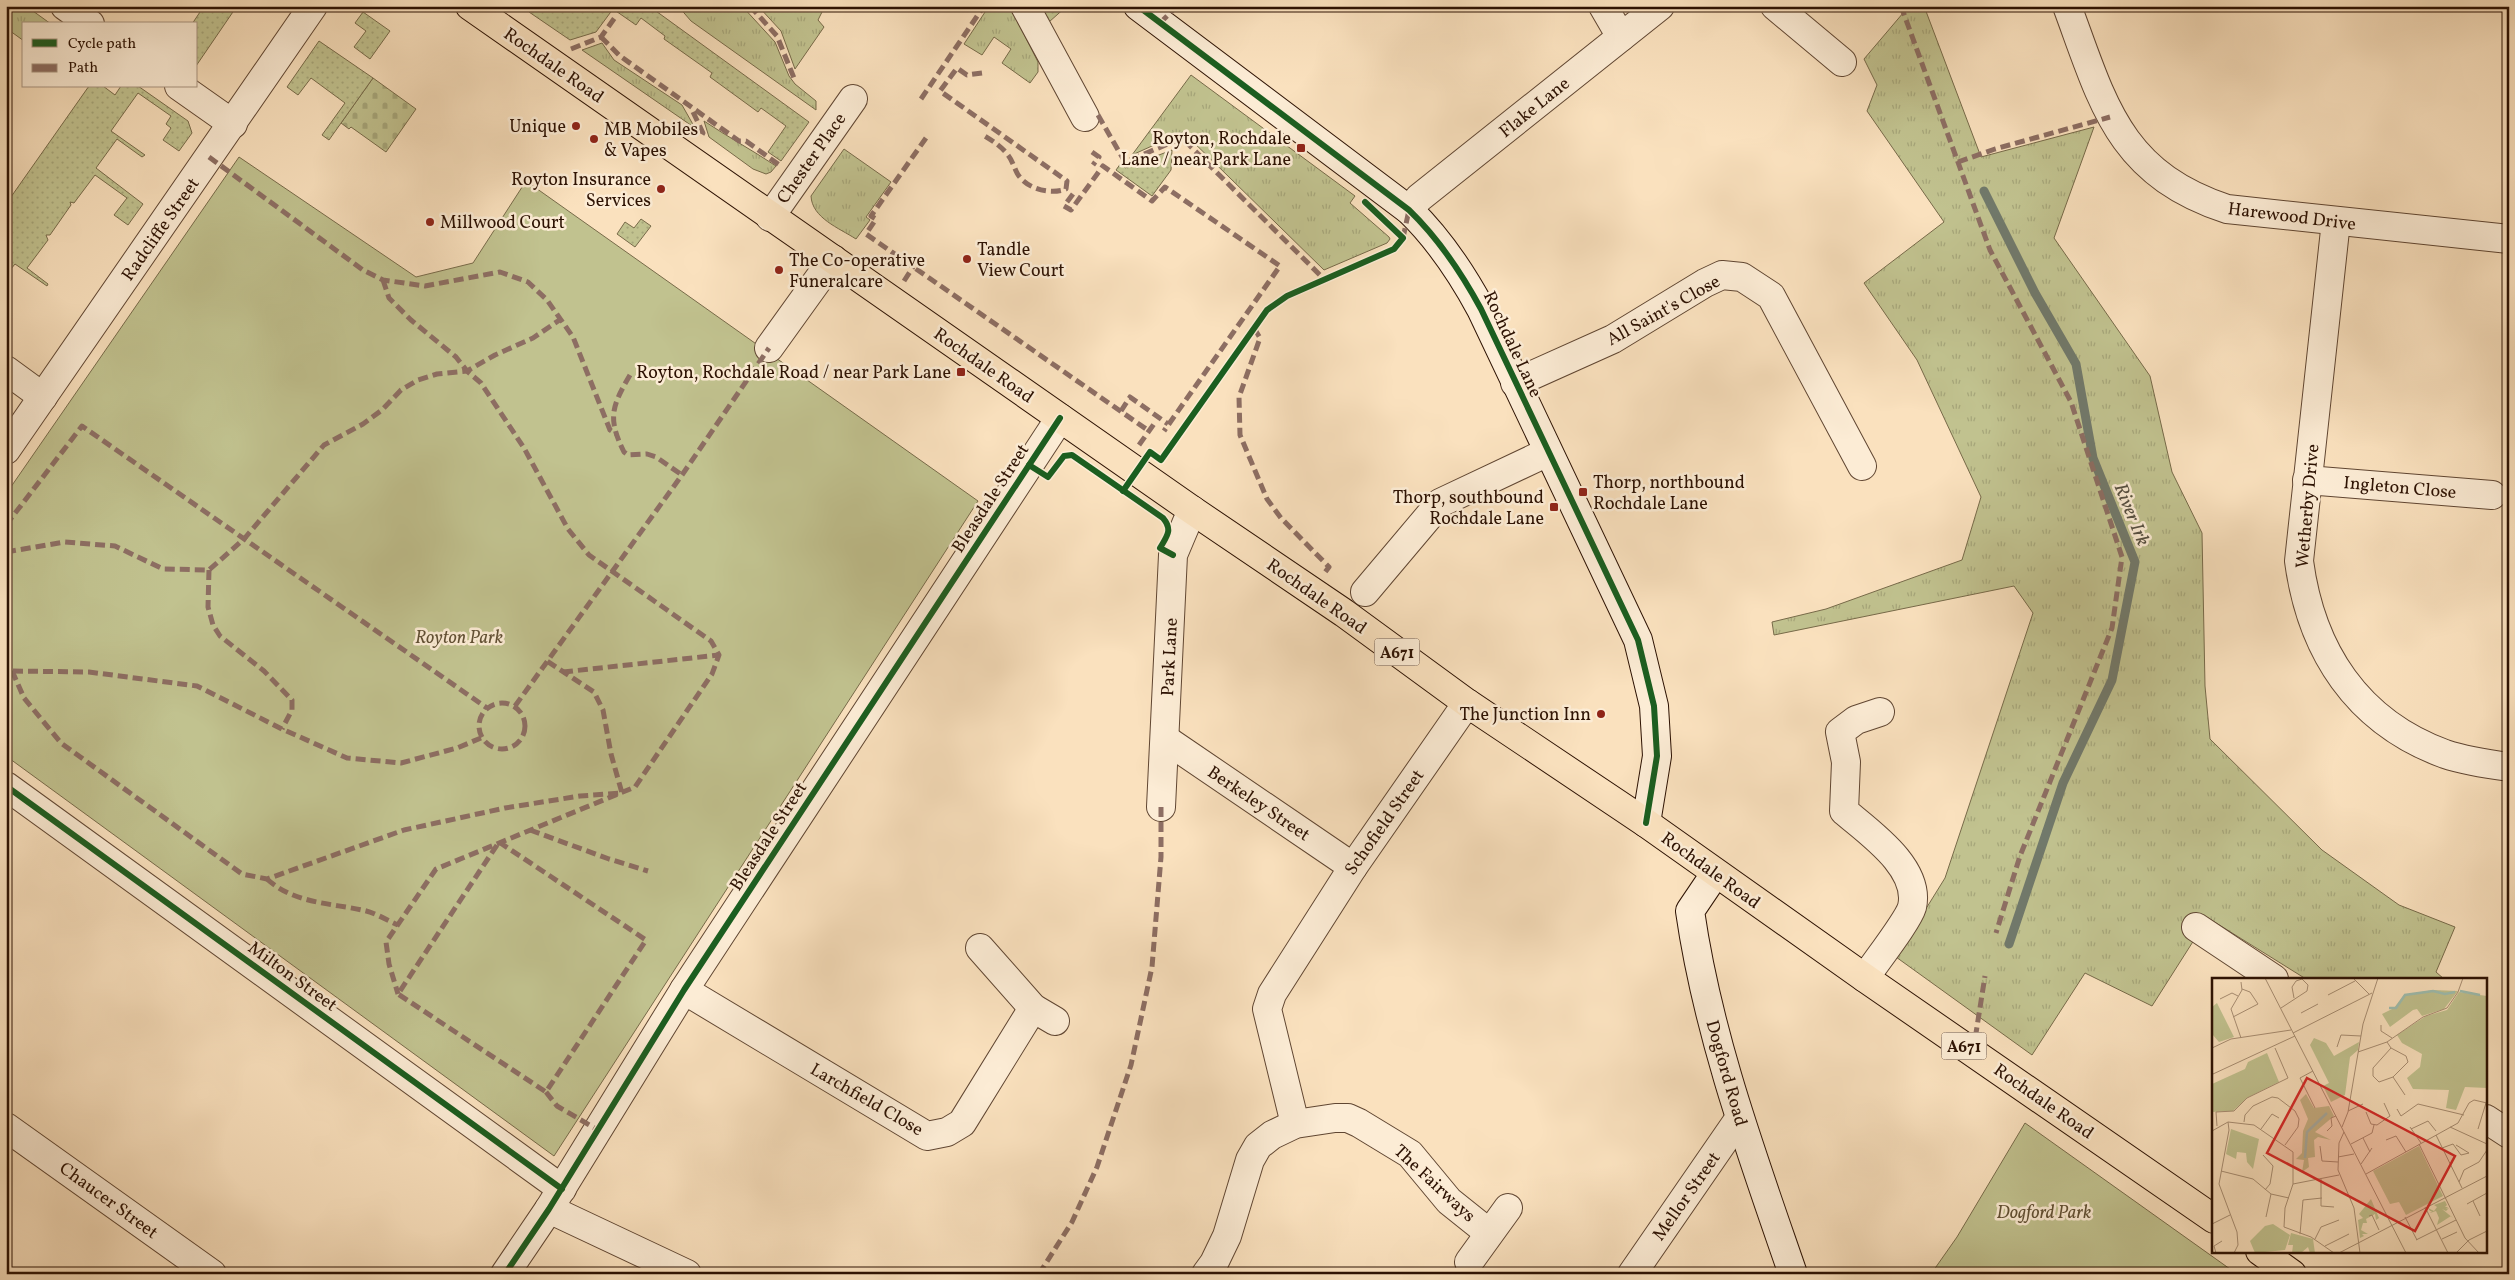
<svg xmlns="http://www.w3.org/2000/svg" width="2515" height="1280" font-family="Vollkorn,serif">
	<style>
		.grass { fill: url(#grass-tufts); stroke: #776a49 }
		.cemetery { fill: url(#cemetery-stones); stroke: #776a49 }
		.park { fill: #c1c28f; stroke: #776a49 }
		.garden { fill: url(#garden-dots); stroke: #776a49 }
		.lines { fill: none; stroke-linecap: round; stroke-linejoin: round }
		.stream { stroke: #71796b; stroke-width: 9 }
		.street-casing { stroke: #604632; stroke-width: 30 }
		.secondary-casing { stroke: #2d1203; stroke-width: 30 }
		.primary-casing { stroke: #2d1203; stroke-width: 30 }
		.street { stroke: #fcecd5; stroke-width: 28 }
		.secondary { stroke: #fcecd5; stroke-width: 28 }
		.primary { stroke: #fae1be; stroke-width: 28 }
		.quiet { stroke: #8d6e63; stroke-width: 5; stroke-dasharray: 10 5; stroke-linecap: butt }
		.cycleway-casing { stroke: #fcecd5; stroke-width: 9 }
		.cycleway { stroke: #1b5e20; stroke-width: 6 }
		.poi-dot { fill: #8f2418; stroke: #fcecd5; stroke-width: 2 }
		.labels { text-anchor: middle; stroke-width: 5; stroke-linejoin: round; paint-order: stroke }
		.shield { fill: #fcecd5; stroke: #6b5342; stroke-width: 1 }
		.shield-label { font-size: 16px; font-weight: bold; fill: #2d1203 }
		.street-label { font-size: 18px; fill: #2d1203; stroke: #fcecd5 }
		.poi-label { font-size: 18px; fill: #2d1203; stroke: #fcecd5; text-anchor: end }
		.park-label { font-size: 18px; font-style: italic; fill: #615034; stroke: #fcecd5 }
		.water-label { font-size: 19px; font-style: italic; fill: #554e40; stroke: #fcecd5 }
		.inset-river { fill: none; stroke: #9ebeb0; stroke-width: 2.5 }
		.inset-road { fill: none; stroke: #a88e73; stroke-width: 1 }
		.view { fill: #d62828; fill-opacity: 0.15; stroke: #d62828; stroke-width: 2.5 }
		.inset-edge { fill: none; stroke: #2d1203; stroke-width: 2.5 }
	</style>
	<defs>
		<pattern id="grass-tufts" width="24" height="20" patternUnits="userSpaceOnUse" patternTransform="scale(1.25)"><rect width="24" height="20" fill="#c1c28f"/><path d="M3 7l-1-3M5 7V3M7 7l1-3M15 17l-1-3M17 17v-4M19 17l1-3" fill="none" stroke="#a6a67a"/></pattern>
		<pattern id="cemetery-stones" width="16" height="16" patternUnits="userSpaceOnUse" patternTransform="scale(1.25)"><rect width="16" height="16" fill="#c1c28f"/><path d="M2 7V4a2 2 0 0 1 4 0v3zM10 15v-3a2 2 0 0 1 4 0v3z" fill="#a6a67a"/></pattern>
		<pattern id="garden-dots" width="8" height="8" patternUnits="userSpaceOnUse" patternTransform="scale(1.25)"><rect width="8" height="8" fill="#c1c28f"/><path d="M2 2h.1M6 6h.1" fill="none" stroke="#a6a67a" stroke-width="1.8" stroke-linecap="round"/></pattern>
	</defs>
	<rect width="100%" height="100%" fill="#fae1be"/>
	<filter id="stains"><feTurbulence type="fractalNoise" baseFrequency=".004" numOctaves="4"/><feColorMatrix values="0 0 0 0 .2 0 0 0 0 .09 0 0 0 0 .02 0 0 0 .5 -.17"/></filter>
	<radialGradient id="worn" r=".72"><stop offset=".6" stop-color="#630" stop-opacity="0"/><stop offset="1" stop-color="#630" stop-opacity=".3"/></radialGradient>
	<g class="grass">
		<polygon points="6,6 26,6 51,24 24,24 24,41 6,28"/>
		<polygon points="678,6 742,6 775,42 789,76 795,84 816,101 816,110 691,21"/>
		<polygon points="758,6 825,6 818,20 824,27 795,69 781,31"/>
		<polygon points="989,6 1010,6 1038,62 1038,72 1030,83 1002,63 1011,49 994,37 982,55 964,44"/>
		<polygon points="1909,6 1924,6 1981,157 2094,127 2054,238 2150,376 2172,472 2202,533 2205,686 2210,739 2322,850 2399,905 2455,927 2436,972 2444,979 2306,979 2208,918 2152,1006 2085,973 2032,1055 1896,957 1945,878 2033,613 2014,586 1774,635 1772,622 1826,609 1962,560 1981,497 1917,360 1864,283 1944,222 1867,111 1877,85 1864,59"/>
		<polygon points="602,43 614,60 682,105 695,128 582,50"/>
		<polygon points="1191,75 1355,196 1350,203 1389,237 1390,239 1387,243 1324,270 1183,132 1132,155"/>
		<path d="M704 121C728 137 752 150 776 166L771 172 766 174 753 169 709 137Z"/>
		<path d="M844 149 891 182 866 217 870 220 856 239C839 228 812 218 811 196Z"/>
	</g>
	<polygon class="cemetery" points="373,78 416,109 386,152 351,127 349,129 341,123"/>
	<g class="park">
		<polygon points="239,157 416,277 473,263 526,181 978,501 554,1156 6,756 6,494"/>
		<polygon points="2025,1123 2237,1274 1931,1274 1957,1237"/>
	</g>
	<g class="garden">
		<polygon points="204,6 237,6 196,66 196,24 192,24"/>
		<polygon points="534,6 583,6 589,11 593,6 649,6 809,122 781,161 768,152 786,126 761,108 758,112 710,77 712,73 664,39 665,36 641,18 636,25 613,9 596,32 570,40 529,12"/>
		<polygon points="1040,6 1067,6 1049,22"/>
		<polygon points="363,12 390,31 370,59 354,47 366,31 355,23"/>
		<polygon points="319,41 373,78 329,140 322,135 345,103 311,78 298,95 287,87"/>
		<polygon points="89,86 103,86 115,95 121,86 138,86 188,121 192,133 179,151 163,140 171,128 166,124 171,116 138,93 111,131 145,155 142,157 117,139 96,168 143,204 128,225 114,215 127,198 95,175 74,203 70,202 71,205 50,235 46,235 48,240 27,268 48,284 47,286 15,264 6,275 6,204"/>
		<polygon points="1172,150 1171,170 1152,196 1116,170 1121,163 1125,168"/>
		<polygon points="641,219 651,226 635,247 617,234 625,222 634,228"/>
	</g>
	<g class="lines">
		<polyline class="stream" points="1984,191 2035,293 2076,364 2093,458 2135,562 2112,680 2063,783 2009,944"/>
		<g class="street-casing">
			<g id="street">
				<polyline points="65,6 90,24"/>
				<polyline points="1025,6 1085,117"/>
				<polyline points="1603,6 1621,37"/>
				<polyline points="1775,6 1842,62"/>
				<path d="M2067 6C2103 103 2118 173 2227 209L2509 239"/>
				<polyline points="179,86 233,124"/>
				<polyline points="1409,210 1419,198 1660,6"/>
				<polyline points="770,217 853,99"/>
				<path d="M2336 221 2299 561C2311 651 2357 722 2445 754 2466 761 2487 764 2509 767"/>
				<polyline points="769,348 833,259"/>
				<polyline points="6,370 43,397"/>
				<polyline points="1515,383 1613,339 1705,283 1722,275 1742,277 1771,296 1862,466"/>
				<polyline points="6,450 313,6"/>
				<polyline points="2307,480 2492,495"/>
				<polyline points="1365,592 1440,503 1548,452"/>
				<polyline points="1165,739 1353,867"/>
				<polyline points="6,786 562,1189"/>
				<polyline points="1161,807 1173,555 1192,510"/>
				<polyline points="2196,927 2274,979"/>
				<polyline points="980,948 1033,1008 1055,1021"/>
				<path d="M1865 978C1874 964 1908 921 1912 907 1921 868 1870 833 1844 811L1846 762 1840 732 1856 720 1880 712"/>
				<polyline points="684,990 927,1136 947,1132 962,1123 1033,1008"/>
				<polyline points="2486,1119 2509,1134"/>
				<polyline points="1295,1124 1267,1009 1272,994 1353,867 1467,703"/>
				<polyline points="6,1127 212,1274"/>
				<polyline points="549,1209 687,1274"/>
				<polyline points="1469,1262 1508,1208"/>
				<polyline points="505,1274 549,1209 684,990 1060,418"/>
				<polyline points="1206,1274 1214,1263 1227,1236 1250,1160 1258,1146 1272,1135 1295,1124 1335,1118 1348,1118 1359,1123 1410,1154 1449,1201 1489,1233"/>
				<polyline points="1632,1274 1739,1119"/>
			</g>
		</g>
		<g class="secondary-casing">
			<g id="secondary">
				<path d="M1138 6 1409 210C1439 239 1461 272 1481 309L1638 640 1654 706 1657 756 1646 823"/>
				<path d="M1715 874 1690 911C1708 1036 1752 1155 1793 1274"/>
			</g>
		</g>
		<g class="primary-casing">
			<g id="primary">
				<polyline points="470,6 1192,510 1344,613 1467,703 1646,823 1865,978 2214,1219"/>
				<polyline points="2260,1251 2292,1274"/>
			</g>
		</g>
		<use href="#street" class="street"/>
		<use href="#secondary" class="secondary"/>
		<use href="#primary" class="primary"/>
		<g class="quiet">
			<polyline points="750,6 777,36 794,78"/>
			<polyline points="1901,6 1990,250 2071,402 2122,557 2112,628 2020,856 1996,933"/>
			<polyline points="1160,23 1177,6"/>
			<polyline points="601,37 620,56 739,141 746,141 782,167"/>
			<polyline points="571,49 601,37 616,16"/>
			<path d="M982 73 967 75 957 68 940 91 1067 181 1066 189C1050 195 1026 189 1017 173 1014 167 1012 160 1008 155 1001 146 993 141 983 135"/>
			<polyline points="921,99 984,6"/>
			<polyline points="693,112 703,133 700,138"/>
			<polyline points="1098,115 1125,162 1182,138 1325,280"/>
			<polyline points="926,138 871,216 876,219 866,234 1149,431"/>
			<polyline points="1092,152 1099,157 1093,165"/>
			<polyline points="209,157 363,270 383,280 425,286 500,272 528,282 547,300 573,337 610,430 616,434"/>
			<polyline points="1958,162 1995,149 2110,117"/>
			<polyline points="1073,194 1064,206 1071,210 1103,166 1152,201 1165,187 1280,266 1164,431"/>
			<polyline points="1403,238 1409,210"/>
			<polyline points="383,280 389,298 411,320 456,357 467,371 481,383 524,448 568,529 589,555 711,641 719,655 712,674 635,787 436,869 386,942 389,964 398,994"/>
			<polyline points="904,281 913,267"/>
			<polyline points="1254,328 1260,338 1239,397 1240,435 1267,499 1281,518 1329,567 1323,575"/>
			<path d="M630 375C612 406 607 418 624 452L628 455 647 454 656 457 682 475"/>
			<polyline points="1121,411 1130,397 1168,424"/>
			<polyline points="1139,445 1154,424"/>
			<polyline points="6,525 82,426 487,708"/>
			<polyline points="6,552 65,542 115,546 163,569 209,570 244,539 324,445 363,424 382,410 401,390 418,380 437,374 467,371 495,355 533,338 561,319"/>
			<polyline points="209,570 208,607 213,625 220,636 264,671 292,700 292,710 282,729"/>
			<polyline points="6,657 24,698 61,743 242,874 267,879 404,830 505,808 580,796 622,793 611,754 603,710 594,692 547,661"/>
			<polyline points="13,671 89,672 197,686 282,729 347,758 401,763 457,748 481,738"/>
			<polyline points="563,672 719,655"/>
			<circle cx="502" cy="726" r="23"/>
			<polyline points="515,706 682,475 769,348"/>
			<polyline points="530,830 609,859 648,871"/>
			<polygon points="499,842 646,940 546,1092 398,994"/>
			<path d="M267 879C293 903 329 903 362 910 374 912 386 920 398 925"/>
			<polyline points="1973,1052 1985,976"/>
			<polyline points="546,1092 557,1106 598,1130"/>
			<polyline points="1039,1274 1072,1222 1097,1167 1131,1065 1152,967 1161,857 1161,807"/>
		</g>
		<g class="cycleway-casing">
			<g id="cycleway">
				<path d="M1138 6 1409 210C1439 239 1461 272 1481 309L1638 640 1654 706 1657 756 1646 823"/>
				<path d="M1029 465 1048 477 1064 456 1072 455 1163 518C1173 530 1167 536 1160 548L1173 555"/>
				<polyline points="1123,491 1150,452 1161,460 1267,310 1287,296 1394,249 1403,238 1365,202"/>
				<polyline points="6,786 562,1189"/>
				<polyline points="505,1274 549,1209 684,990 1060,418"/>
			</g>
		</g>
		<use href="#cycleway" class="cycleway"/>
	</g>
	<g class="poi-dot">
		<circle cx="576" cy="126" r="5"/>
		<circle cx="594" cy="139" r="5"/>
		<rect x="1296" y="143" width="10" height="10" rx="2.5"/>
		<circle cx="661" cy="189" r="5"/>
		<circle cx="430" cy="222" r="5"/>
		<circle cx="967" cy="259" r="5"/>
		<circle cx="779" cy="270" r="5"/>
		<rect x="956" y="367" width="10" height="10" rx="2.5"/>
		<rect x="1578" y="487" width="10" height="10" rx="2.5"/>
		<rect x="1549" y="502" width="10" height="10" rx="2.5"/>
		<circle cx="1601" cy="714" r="5"/>
	</g>
	<g class="labels">
		<g class="shield">
			<rect x="1374.5" y="638.5" width="45" height="27" rx="4"/>
			<rect x="1941.5" y="1032.5" width="45" height="27" rx="4"/>
		</g>
		<g class="shield-label">
			<text x="1397" y="658">A671</text>
			<text x="1964" y="1052">A671</text>
		</g>
		<g class="street-label">
			<text transform="translate(554 65) rotate(35)" y="6">Rochdale Road</text>
			<text transform="translate(1534 107) rotate(-39)" y="6">Flake Lane</text>
			<text transform="translate(811 158) rotate(-55)" y="6">Chester Place</text>
			<text transform="translate(2292 216) rotate(7)" y="6">Harewood Drive</text>
			<text transform="translate(160 229) rotate(-55)" y="6">Radcliffe Street</text>
			<text transform="translate(1663 310) rotate(-29)" y="6">All Saint's Close</text>
			<text transform="translate(1513 344) rotate(65)" y="6">Rochdale Lane</text>
			<text transform="translate(984 365) rotate(35)" y="6">Rochdale Road</text>
			<text transform="translate(2400 487) rotate(5)" y="6">Ingleton Close</text>
			<text transform="translate(990 498) rotate(-57)" y="6">Bleasdale Street</text>
			<text transform="translate(2307 506) rotate(-85)" y="6">Wetherby Drive</text>
			<text transform="translate(1317 596) rotate(35)" y="6">Rochdale Road</text>
			<text transform="translate(1169 657) rotate(-87)" y="6">Park Lane</text>
			<text transform="translate(1259 803) rotate(34)" y="6">Berkeley Street</text>
			<text transform="translate(1384 822) rotate(-55)" y="6">Schofield Street</text>
			<text transform="translate(768 836) rotate(-57)" y="6">Bleasdale Street</text>
			<text transform="translate(1711 870) rotate(36)" y="6">Rochdale Road</text>
			<text transform="translate(293 976) rotate(36)" y="6">Milton Street</text>
			<text transform="translate(1727 1073) rotate(74)" y="6">Dogford Road</text>
			<text transform="translate(867 1099) rotate(30)" y="6">Larchfield Close</text>
			<text transform="translate(2044 1101) rotate(35)" y="6">Rochdale Road</text>
			<text transform="translate(1435 1183) rotate(43)" y="6">The Fairways</text>
			<text transform="translate(1686 1196) rotate(-55)" y="6">Mellor Street</text>
			<text transform="translate(109 1200) rotate(36)" y="6">Chaucer Street</text>
		</g>
		<g class="poi-label">
			<text x="566" y="132">Unique</text>
			<text x="604" y="135" text-anchor="start">MB Mobiles<tspan x="604" dy="21">&amp; Vapes</tspan></text>
			<text x="1291" y="144">Royton, Rochdale<tspan x="1291" dy="21">Lane / near Park Lane</tspan></text>
			<text x="651" y="185">Royton Insurance<tspan x="651" dy="21">Services</tspan></text>
			<text x="440" y="228" text-anchor="start">Millwood Court</text>
			<text x="977" y="255" text-anchor="start">Tandle<tspan x="977" dy="21">View Court</tspan></text>
			<text x="789" y="266" text-anchor="start">The Co-operative<tspan x="789" dy="21">Funeralcare</tspan></text>
			<text x="951" y="378">Royton, Rochdale Road / near Park Lane</text>
			<text x="1593" y="488" text-anchor="start">Thorp, northbound<tspan x="1593" dy="21">Rochdale Lane</tspan></text>
			<text x="1544" y="503">Thorp, southbound<tspan x="1544" dy="21">Rochdale Lane</tspan></text>
			<text x="1591" y="720">The Junction Inn</text>
		</g>
		<g class="park-label">
			<text x="459" y="643">Royton Park</text>
			<text x="2044" y="1218">Dogford Park</text>
		</g>
		<g class="water-label">
			<text transform="translate(2133 514) rotate(68)" y="7">River Irk</text>
		</g>
	</g>
	<g transform="translate(2212 978)">
		<rect width="275" height="275" fill="#fae1be"/>
		<path d="M221 12 246 13 232 31 210 38 205 31 201 32 178 49 170 36 182 30 192 17ZM247 14 275 18V110L253 109 244 132 234 130 237 112 201 111 195 100 208 89 210 76 190 65 185 57 214 38 235 32ZM94 116 102 130 117 128 122 138 103 154 119 162 106 159 102 162 103 179 96 180 97 189 90 194 92 182 84 181 90 175 91 153 96 141 88 122ZM19 151 47 161 41 191 35 184 34 175 25 174 24 181 14 176ZM159 221 167 240 164 242 163 236 154 241 155 245H151L149 252 156 256H150L152 258 148 260 146 242 151 240 147 236ZM79 255 101 261 103 275H98L96 269 89 275H80L81 267H76Z" fill="#c1c28f"/>
		<path d="M55 75 67 104 35 120 21 133 0 134V106L33 91 36 84Z" fill="#c1c28f"/>
		<path d="M5 25 22 59 7 64 0 56V29ZM102 60 114 65 122 78 147 64 146 72 138 79 133 117 119 124 111 108 117 105 98 67ZM207 168 231 218 194 237 187 224 178 226 161 193ZM61 246 78 257 73 272 43 275 38 263 53 248Z" fill="#c1c28f"/>
		<path d="M233 223 235 227 233 229H236L234 231 237 230 234 233 230 231 241 240 239 238 225 247 227 240 224 233 218 235 220 233H218L216 230 222 233 225 229 222 227Z" fill="#c1c28f"/>
		<path class="inset-river" d="M248 13 268 17M177 30H184L193 17 221 13 233 16 243 14M93 180 95 154 115 135"/>
		<path class="inset-road" d="M53 0 194 275M141 0 157 16M29 4 30 12 19 31 29 60M116 17 143 3M8 21 20 15 26 18M69 30 95 13 96 7 90 1 84 3 80 9 82 20M89 35 106 26M21 39 46 26 38 14 30 11M169 47V53L180 60M81 55 160 15M175 64 179 70 194 78 196 84 181 99 167 104 161 98V90L179 70M125 69 129 57 149 58M0 70 19 61 79 52M146 74 175 64 211 39 235 30 246 14 251 0M101 93 88 100 103 130M1 96 83 58M181 99 193 117M206 126 252 137M185 131 189 138 206 126M136 133 151 126M154 134 159 146 165 147 178 138 172 125M16 144 17 152 7 206 25 254 26 267 22 275M32 144 33 137 41 128 60 119 66 120 83 133 87 141 86 149 73 167M5 148 4 134 22 133 35 120 76 100 63 70M130 149 136 134 151 46 166 0M198 149 209 165M238 149 275 166M49 151 60 136 67 140M199 151 216 143 224 153M266 151 274 125M0 153 16 144 42 147 81 174V206M115 153 120 148 119 140 124 138M132 154 127 165 126 192 142 230 148 275M224 157 250 210M151 160 158 174M174 162 184 158 194 174M139 166 160 155 162 147M207 166 253 260 267 275M108 168 110 183 126 184M230 170 241 166 249 177 257 175 244 167M51 177 61 188 58 206 53 212M126 179 142 176M149 186 160 170M9 193 41 201 59 216 77 220M154 196 246 145 257 125 262 122 275 125M109 201V228L122 229M247 204 252 192 267 184 275 172M81 206 73 230 72 249 99 259 122 275M81 206 127 197M261 223 268 238M255 226 275 215M213 229 236 275M157 238 160 237 167 252M54 239 59 216M193 239 205 262M0 246 18 237M88 256 91 222 110 220M103 261 109 249 127 242M230 261 245 254M204 262 244 242M113 268 137 256M4 275 2 268 10 263M127 275 275 198M244 275 257 262 275 253"/>
		<path class="view" d="M95 100 243 178 203 253 55 175Z"/>
		<rect width="275" height="275" class="inset-edge"/>
	</g>
	<rect width="2515" height="1280" fill="none" stroke="#fae1be" stroke-width="25"/>
	<rect x="8" y="8" width="2500" height="1265" fill="none" stroke="#2d1203" stroke-width="2.5"/>
	<rect x="12" y="12" width="2490" height="1255" fill="none" stroke="#2d1203"/>
	<rect x="22" y="22" width="175" height="65" fill="#fcecd5" stroke="#a99581"/>
	<rect x="32" y="39" width="25" height="8" fill="#1b5e20" stroke="#a99581"/>
	<text x="68" y="48" font-size="15" fill="#2d1203">Cycle path</text>
	<rect x="32" y="64" width="25" height="8" fill="#8d6e63" stroke="#a99581"/>
	<text x="68" y="72" font-size="15" fill="#2d1203">Path</text>
	<rect width="100%" height="100%" filter="url(#stains)"/>
	<rect width="100%" height="100%" fill="url(#worn)"/>
</svg>
